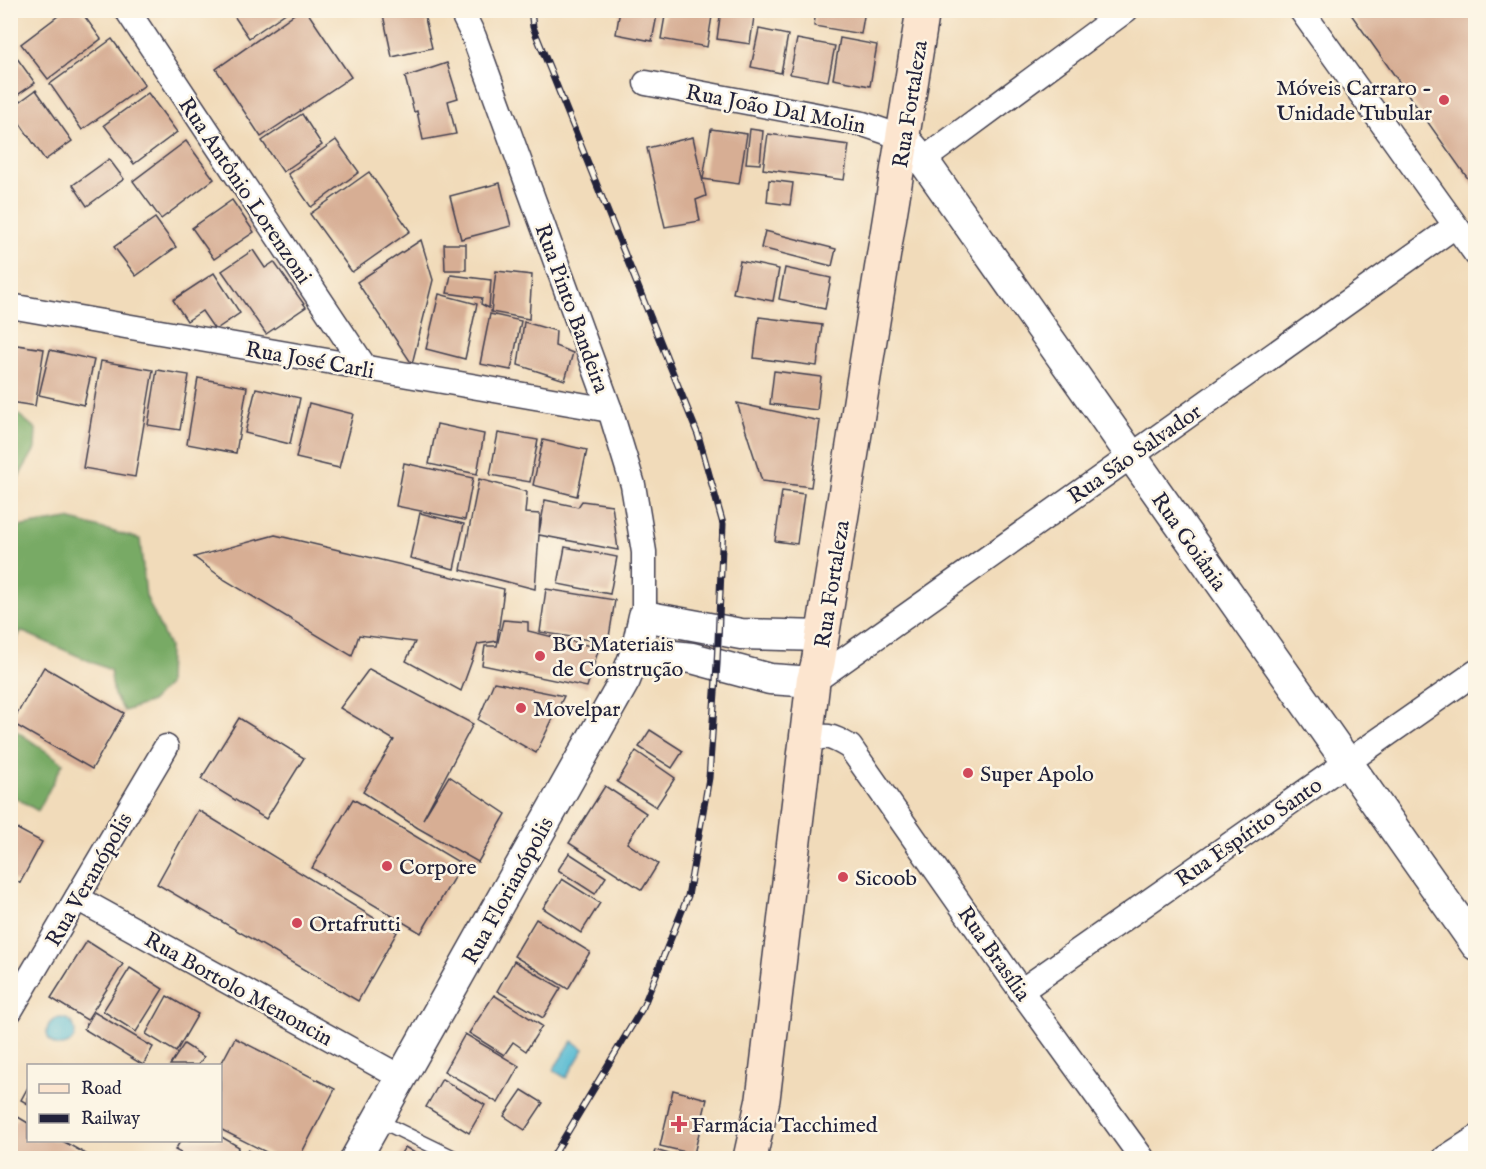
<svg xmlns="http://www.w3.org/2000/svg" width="1486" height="1169" font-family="'IM FELL English',serif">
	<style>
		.forest { fill: #78aa65; stroke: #4d6650; stroke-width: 1.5 }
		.water { fill: #53b9d2; stroke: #3a6e86; stroke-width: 1.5 }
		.building { fill: #d7ae94 }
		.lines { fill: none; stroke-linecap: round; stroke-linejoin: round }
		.service-casing { stroke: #413e4e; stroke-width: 15 }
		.minor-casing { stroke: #413e4e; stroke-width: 27 }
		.tertiary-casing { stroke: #413e4e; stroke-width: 33 }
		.secondary-casing { stroke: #413e4e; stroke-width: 36 }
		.service { stroke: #fff; stroke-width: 12 }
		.minor { stroke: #fff; stroke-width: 24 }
		.tertiary { stroke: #fff; stroke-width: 30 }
		.secondary { stroke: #fce5cf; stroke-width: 33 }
		.rail-casing { stroke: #22223b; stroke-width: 7 }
		.rail { stroke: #fcf5e5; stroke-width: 4.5; stroke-dasharray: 14; stroke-linecap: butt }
		.poi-dot { fill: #d1495b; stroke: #fcf5e5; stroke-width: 2 }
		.labels { text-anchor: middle; stroke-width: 5; stroke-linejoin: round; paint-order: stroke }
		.poi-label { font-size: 22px; fill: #22223b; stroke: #fcf5e5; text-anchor: start }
		.street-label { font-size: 22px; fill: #22223b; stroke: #fcf5e5 }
	</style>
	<rect width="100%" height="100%" fill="#fcf5e5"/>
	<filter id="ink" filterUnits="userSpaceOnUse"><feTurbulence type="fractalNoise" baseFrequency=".0167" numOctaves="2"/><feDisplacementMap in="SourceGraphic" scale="12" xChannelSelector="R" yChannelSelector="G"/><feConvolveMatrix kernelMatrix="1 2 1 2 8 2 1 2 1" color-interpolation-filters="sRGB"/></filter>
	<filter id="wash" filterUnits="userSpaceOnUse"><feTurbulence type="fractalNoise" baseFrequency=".008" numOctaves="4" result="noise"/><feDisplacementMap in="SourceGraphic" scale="24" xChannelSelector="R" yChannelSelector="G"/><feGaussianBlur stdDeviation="1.35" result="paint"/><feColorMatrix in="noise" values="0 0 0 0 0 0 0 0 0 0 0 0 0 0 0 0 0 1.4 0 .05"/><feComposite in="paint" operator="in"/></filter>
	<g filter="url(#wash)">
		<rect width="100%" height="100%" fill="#f1dbba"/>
		<g class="forest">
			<polygon points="19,415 36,429 35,449 11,490 11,417"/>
			<polygon points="68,519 140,539 146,596 169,647 168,685 151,702 124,711 114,695 110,670 21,631 11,651 11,528"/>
			<polygon points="11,727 63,763 38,811 11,795"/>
		</g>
		<g class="water">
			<circle cx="61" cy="1032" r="14"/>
			<polygon points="572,1041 584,1049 566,1078 553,1070"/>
		</g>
		<g id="blocks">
			<g class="building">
				<polygon points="66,10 80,10 101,39 48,79 21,44"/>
				<polygon points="230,10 286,10 287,12 249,38"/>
				<polygon points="300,10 306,10 351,77 261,137 216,69"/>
				<polygon points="382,10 423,10 432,48 392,57"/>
				<polygon points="620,10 658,10 652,41 616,34"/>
				<polygon points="666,10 713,10 707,47 661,39"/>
				<polygon points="721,10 755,10 750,44 717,39"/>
				<polygon points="816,10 865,10 861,34 814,26"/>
				<polygon points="1348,10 1476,10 1476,190"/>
				<polygon points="759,29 788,35 781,73 751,67"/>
				<polygon points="840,38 877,45 870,86 833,79"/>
				<polygon points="112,39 145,85 82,130 50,84"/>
				<polygon points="797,39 835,46 828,81 790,74"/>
				<polygon points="14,54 35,83 10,100 10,56"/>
				<polygon points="447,63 458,98 448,101 456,134 423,140 417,111 414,112 405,77"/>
				<polygon points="36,90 72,141 45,160 10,109"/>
				<polygon points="148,93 177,132 134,164 104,125"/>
				<polygon points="302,114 322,145 283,172 262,141"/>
				<polygon points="711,129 747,134 739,184 703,179"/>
				<polygon points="750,129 763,131 760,164 746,163"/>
				<polygon points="768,134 849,145 844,180 763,169"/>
				<polygon points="693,137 706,196 696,200 700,221 665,227 647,148"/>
				<polygon points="336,140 359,172 311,207 288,174"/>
				<polygon points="186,141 214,179 161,219 133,181"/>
				<polygon points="109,159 124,179 87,206 73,185"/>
				<polygon points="369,172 410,231 352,272 310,214"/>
				<polygon points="769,180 793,183 790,205 767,202"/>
				<polygon points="500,183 511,226 461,239 450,196"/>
				<polygon points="232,200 254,232 214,259 192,228"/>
				<polygon points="155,218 176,247 136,276 114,247"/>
				<polygon points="765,231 836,249 832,266 761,248"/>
				<polygon points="421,240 433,280 412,364 357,282"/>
				<polygon points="444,244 466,244 466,270 445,270"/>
				<polygon points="253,250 265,268 274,262 306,307 266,334 222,271"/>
				<polygon points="740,261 779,269 773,301 733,293"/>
				<polygon points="785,268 831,278 825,309 779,299"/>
				<polygon points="496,271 532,275 529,319 491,312"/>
				<polygon points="214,273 240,313 215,330 202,311 187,321 173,300"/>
				<polygon points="451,275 491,280 489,308 481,304 482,298 447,293"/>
				<polygon points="439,294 477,304 465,359 426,349"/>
				<polygon points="490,314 521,321 511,370 480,364"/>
				<polygon points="759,317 822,325 817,366 754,358"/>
				<polygon points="524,322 556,331 555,346 573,353 565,380 518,365"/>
				<polygon points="10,344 44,349 35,406 10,402"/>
				<polygon points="50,350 94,360 84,405 39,395"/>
				<polygon points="101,361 153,370 135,477 83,468"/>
				<polygon points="157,370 189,375 180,430 148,425"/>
				<polygon points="774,371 821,377 817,410 770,404"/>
				<polygon points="198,378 247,387 236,453 187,444"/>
				<polygon points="256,388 300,398 290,444 245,433"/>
				<polygon points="309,403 353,414 339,468 296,458"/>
				<polygon points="737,403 820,421 811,487 762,481"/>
				<polygon points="437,424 484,434 477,474 429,464"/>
				<polygon points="498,433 538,440 530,482 490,475"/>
				<polygon points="543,440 587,450 577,496 533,485"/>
				<polygon points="404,463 473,478 465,520 396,506"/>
				<polygon points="479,479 527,492 525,513 540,514 539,533 545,500 578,507 582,501 612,505 618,550 539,535 535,589 461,570"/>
				<polygon points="782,491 804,494 797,544 775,541"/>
				<polygon points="420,513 464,524 454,569 410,558"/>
				<polygon points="275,535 504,589 497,641 478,644 461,691 406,661 415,642 359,635 352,656 225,580 194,557"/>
				<polygon points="565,547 617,557 610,594 558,584"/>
				<polygon points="546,589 615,600 608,643 540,632"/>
				<polygon points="503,620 528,622 528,631 599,648 587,687 482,665 485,646 497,646"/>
				<polygon points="44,667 124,713 92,769 12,723"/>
				<polygon points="369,669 473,724 423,819 449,776 506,814 478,862 418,828 363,792 394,740 340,708"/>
				<polygon points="494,682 564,696 536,753 478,720"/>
				<polygon points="239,718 304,758 266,819 201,779"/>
				<polygon points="650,730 683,751 672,768 639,747"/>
				<polygon points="636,751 675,778 656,807 617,782"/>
				<polygon points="605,786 646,813 627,843 658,864 642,890 569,843"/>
				<polygon points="353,799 462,864 421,933 312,868"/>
				<polygon points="198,810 397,932 358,1001 157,884"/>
				<polygon points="10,825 42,842 20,883 10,878"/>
				<polygon points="569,853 606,877 595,894 558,870"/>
				<polygon points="562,879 600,903 581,933 543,908"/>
				<polygon points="536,919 590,952 568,989 514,956"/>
				<polygon points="87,941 123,964 87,1020 51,998"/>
				<polygon points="514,961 561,988 543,1018 497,991"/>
				<polygon points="130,968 163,989 136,1032 103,1011"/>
				<polygon points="494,995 542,1026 526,1051 513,1042 504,1055 469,1033"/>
				<polygon points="167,996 198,1014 176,1052 146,1034"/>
				<polygon points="94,1012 153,1047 143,1065 84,1029"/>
				<polygon points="465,1034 519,1066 498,1103 444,1071"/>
				<polygon points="235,1038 335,1089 299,1158 278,1158 220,1129 220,1066"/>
				<polygon points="184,1044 204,1057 198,1065 170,1065"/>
				<polygon points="442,1079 485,1105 469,1133 426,1107"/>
				<polygon points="28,1087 28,1104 21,1100"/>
				<polygon points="522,1090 543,1103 525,1130 504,1116"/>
				<polygon points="673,1090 707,1099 694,1154 660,1146"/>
				<polygon points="18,1117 28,1123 28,1140 61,1140 93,1158 10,1158 10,1129"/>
				<polygon points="220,1136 239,1147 232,1158 190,1158 175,1150 181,1140 220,1140"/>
				<polygon points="405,1147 423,1158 398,1158"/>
				<polygon points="248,1150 261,1158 243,1158"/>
				<polygon points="655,1150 683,1158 653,1158"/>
			</g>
		</g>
	</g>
	<g filter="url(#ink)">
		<use href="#blocks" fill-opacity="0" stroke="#413e4e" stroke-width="1.5"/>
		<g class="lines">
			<g class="service-casing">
				<polyline id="service" points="378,1120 456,1158"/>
			</g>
			<g class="minor-casing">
				<g id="minor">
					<polyline points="127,10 366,369"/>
					<polyline points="461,10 474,37 610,410 633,485 644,552 644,616"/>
					<polyline points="1301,10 1476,254"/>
					<polyline points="646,83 863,124 904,138"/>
					<polyline points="923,160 1126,10"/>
					<polyline points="10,306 610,410"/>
					<polyline points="813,682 1455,226"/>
					<path d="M806 742C827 733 831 736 850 747L1021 991 1142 1158"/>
					<polyline points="77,898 402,1078"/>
					<polyline points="1021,991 1476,672"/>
					<polyline points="10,1011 166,747"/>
					<polyline points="1445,1158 1476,1138"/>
				</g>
			</g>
			<g class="tertiary-casing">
				<g id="tertiary">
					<polyline points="904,138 923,160 1476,945"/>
					<polyline points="636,652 692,658 770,679 813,682"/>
					<polyline points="356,1158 625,680 636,652 644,616 741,634 822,636"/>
				</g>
			</g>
			<g class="secondary-casing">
				<polyline id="secondary" points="750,1158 763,1099 813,682 818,663 923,10"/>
			</g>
			<use href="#service" class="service"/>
			<use href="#minor" class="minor"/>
			<use href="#tertiary" class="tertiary"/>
			<use href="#secondary" class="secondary"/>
			<g class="rail-casing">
				<polyline id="rail" points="531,10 533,27 698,435 723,524 717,664 709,778 688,896 643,1007 552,1158"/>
			</g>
			<use href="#rail" class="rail"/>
		</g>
	</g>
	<g class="poi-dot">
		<circle cx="1444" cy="100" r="6"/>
		<circle cx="540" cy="656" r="6"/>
		<circle cx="521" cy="708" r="6"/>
		<circle cx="968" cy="773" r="6"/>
		<circle cx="387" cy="866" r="6"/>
		<circle cx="843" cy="877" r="6"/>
		<circle cx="297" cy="923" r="6"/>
		<path d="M676 1115h6v6h6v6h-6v6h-6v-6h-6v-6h6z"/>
	</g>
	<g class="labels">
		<g class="poi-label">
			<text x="1432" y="95" text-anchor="end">Móveis Carraro -<tspan x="1432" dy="25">Unidade Tubular</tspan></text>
			<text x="552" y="651">BG Materiais<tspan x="552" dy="25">de Construção</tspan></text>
			<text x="533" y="716">Movelpar</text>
			<text x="980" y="781">Super Apolo</text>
			<text x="399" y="874">Corpore</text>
			<text x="855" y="885">Sicoob</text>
			<text x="309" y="931">Ortafrutti</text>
			<text x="691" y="1132">Farmácia Tacchimed</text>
		</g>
		<g class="street-label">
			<text transform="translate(909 104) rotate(-81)" y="8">Rua Fortaleza</text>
			<text transform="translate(776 108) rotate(11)" y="8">Rua João Dal Molin</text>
			<text transform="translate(246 190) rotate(56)" y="8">Rua Antônio Lorenzoni</text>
			<text transform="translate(573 308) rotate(70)" y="8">Rua Pinto Bandeira</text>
			<text transform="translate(310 359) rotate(10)" y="8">Rua José Carli</text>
			<text transform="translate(1134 453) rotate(-35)" y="8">Rua São Salvador</text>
			<text transform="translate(1190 541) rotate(55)" y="8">Rua Goiânia</text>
			<text transform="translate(831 584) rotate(-81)" y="8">Rua Fortaleza</text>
			<text transform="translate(1248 831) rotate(-35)" y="8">Rua Espírito Santo</text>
			<text transform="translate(88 879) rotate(-60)" y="8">Rua Veranópolis</text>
			<text transform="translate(507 890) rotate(-61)" y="8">Rua Florianópolis</text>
			<text transform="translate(995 953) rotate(55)" y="8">Rua Brasília</text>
			<text transform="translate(239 988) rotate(29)" y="8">Rua Bortolo Menoncin</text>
		</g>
	</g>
	<rect width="1486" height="1169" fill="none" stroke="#fcf5e5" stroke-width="36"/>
	<rect x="27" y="1064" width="195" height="78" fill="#fcf5e5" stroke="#a5a1a1" stroke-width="1.5"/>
	<rect x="39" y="1084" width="30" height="9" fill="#fce5cf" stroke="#a5a1a1" stroke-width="1.5"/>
	<text x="81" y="1094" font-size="18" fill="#22223b">Road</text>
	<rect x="39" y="1114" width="30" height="9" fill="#22223b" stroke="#a5a1a1" stroke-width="1.5"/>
	<text x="81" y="1124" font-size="18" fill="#22223b">Railway</text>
</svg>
